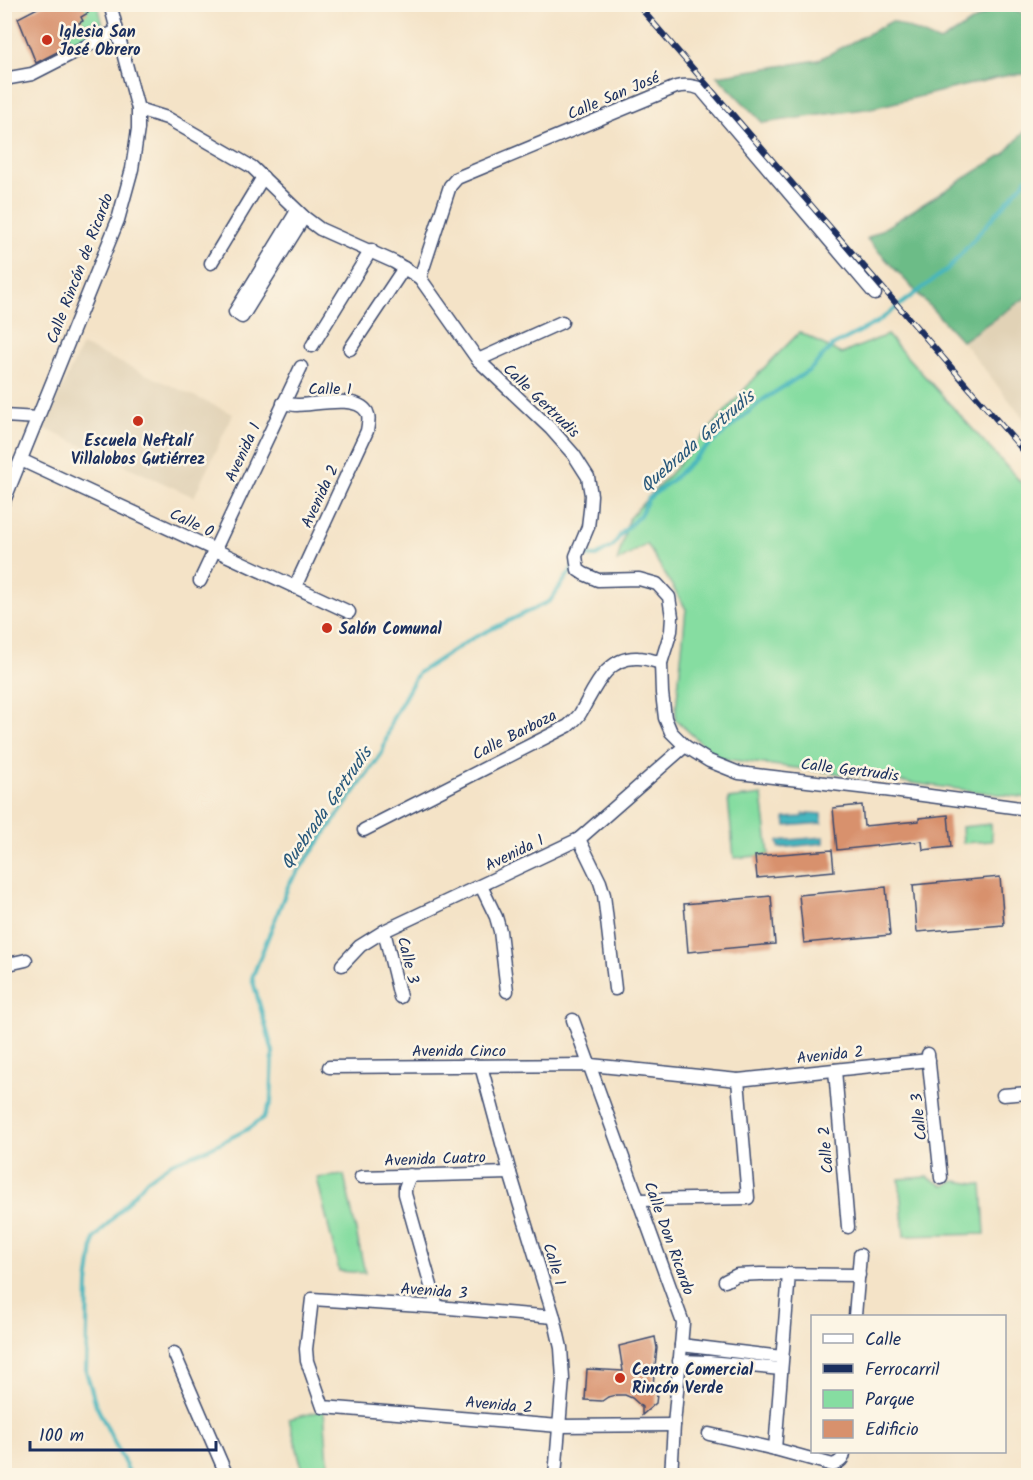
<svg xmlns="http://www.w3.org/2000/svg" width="1033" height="1480" font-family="Kalam,sans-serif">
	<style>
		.built { fill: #e1d2b6 }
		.green { fill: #86dda1; stroke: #508680; stroke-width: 1.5 }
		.forest { fill: #6cbc87; stroke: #447672; stroke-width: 1.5 }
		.water { fill: #47b6be; stroke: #31728e; stroke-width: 1.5 }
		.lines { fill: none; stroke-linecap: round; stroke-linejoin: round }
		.stream { stroke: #47b6be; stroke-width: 4 }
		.building { fill: #d8916d }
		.street-casing { stroke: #3c4a6e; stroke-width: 15 }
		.street { stroke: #fff; stroke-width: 12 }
		.rail-casing { stroke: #1b2f5e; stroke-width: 6 }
		.rail { stroke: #fcf5e5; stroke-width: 4; stroke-dasharray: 11; stroke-linecap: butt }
		.poi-dot { fill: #c8321e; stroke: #fcf5e5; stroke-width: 2 }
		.labels { text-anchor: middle; stroke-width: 5; stroke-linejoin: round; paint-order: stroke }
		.poi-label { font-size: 16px; font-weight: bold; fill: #1b2f5e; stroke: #fcf5e5; text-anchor: start }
		.street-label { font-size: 16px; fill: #1b2f5e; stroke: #fcf5e5 }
		.water-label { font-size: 18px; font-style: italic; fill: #28587b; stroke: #fcf5e5 }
	</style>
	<rect width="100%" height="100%" fill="#fcf5e5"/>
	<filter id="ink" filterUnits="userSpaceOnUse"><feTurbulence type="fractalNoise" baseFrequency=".0167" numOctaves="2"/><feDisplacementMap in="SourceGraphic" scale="12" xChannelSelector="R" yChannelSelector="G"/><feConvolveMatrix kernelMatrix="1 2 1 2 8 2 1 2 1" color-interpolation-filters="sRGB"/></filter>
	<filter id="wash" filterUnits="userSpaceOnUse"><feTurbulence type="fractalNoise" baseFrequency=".008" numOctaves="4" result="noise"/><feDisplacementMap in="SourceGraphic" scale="24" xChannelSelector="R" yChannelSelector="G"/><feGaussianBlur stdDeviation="1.35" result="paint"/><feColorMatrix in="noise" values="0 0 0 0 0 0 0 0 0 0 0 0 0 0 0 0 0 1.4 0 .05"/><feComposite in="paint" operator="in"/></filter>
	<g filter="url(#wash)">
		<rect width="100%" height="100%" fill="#f4e3c7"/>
		<g class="built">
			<polygon points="1028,293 1028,424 962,341"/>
			<polygon points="82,345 233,414 194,497 43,428"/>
		</g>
		<g class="green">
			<polygon points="83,5 98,5 104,30 70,48 63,32 81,17"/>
			<polygon points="800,332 841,354 887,335 1028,490 1028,798 717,758 675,719 686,609 647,544 617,562 629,518 670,474 759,373"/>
			<polygon points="762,795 769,855 734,858 728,799"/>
			<polygon points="991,824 992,841 963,843 962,827"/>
			<polygon points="344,1175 365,1273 339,1271 317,1178"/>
			<polygon points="927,1177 944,1186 956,1181 982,1185 985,1234 904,1236 899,1179"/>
			<polygon points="324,1410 329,1475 304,1475 289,1419"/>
		</g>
		<g class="forest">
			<polygon points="999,5 1004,5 1028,15 1028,74 1009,75 872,108 763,123 717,76 818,60 892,21 940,42"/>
			<polygon points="1028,128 1028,296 962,341 867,239 1004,154"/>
		</g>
		<g class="water">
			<polygon points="808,813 821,814 822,823 786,826 785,818 802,817 803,814 805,814 806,816 808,816"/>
			<polygon points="824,837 824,843 779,848 778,841"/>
		</g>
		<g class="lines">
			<g class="stream">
				<polyline points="581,556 581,555 596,556 613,546 621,534 640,515 648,499 672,480 700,453 764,399 810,370 832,346 876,323 949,268 1028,177"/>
				<polyline points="131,1476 96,1405 86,1371 88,1284 94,1239 147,1180 171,1163 208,1149 248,1129 264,1117 271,1102 273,1052 252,978 289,884 382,753 392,720 418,673 473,638 550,601 575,565"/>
			</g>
		</g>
		<g id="blocks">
			<g class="building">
				<polygon points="45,4 83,4 88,13 81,17 83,21 63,32 69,46 36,63 18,18"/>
				<polygon points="862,805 864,826 919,821 919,818 948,815 951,847 923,850 922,841 837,850 833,808"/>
				<polygon points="832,850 834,871 757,878 755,856"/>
				<polygon points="1000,877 1004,925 917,932 913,885"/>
				<polygon points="886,887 890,935 804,943 799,895"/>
				<polygon points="771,896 775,944 688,952 684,904"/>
				<polygon points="655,1337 657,1348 653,1385 658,1386 656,1403 642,1415 642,1407 632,1398 625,1395 616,1395 608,1397 602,1401 585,1400 587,1369 623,1371 619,1346"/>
			</g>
		</g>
	</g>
	<g filter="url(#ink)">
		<use href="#blocks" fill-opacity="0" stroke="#3c4a6e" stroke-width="1.5"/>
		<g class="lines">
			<g class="street-casing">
				<g id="street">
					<polyline points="4,79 32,74 116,31"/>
					<polyline points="138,109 167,118 252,167 304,217 320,229 394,262 420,278 478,360 551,429 574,455 588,477 591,495 590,510 588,527 576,556 578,570 584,574 598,580 639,579 657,584 669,597 672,617 671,631 661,663 662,693 665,718 671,732 685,746 709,761 739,773 885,790 1028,809"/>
					<polyline points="297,211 235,312 242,317 304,217"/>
					<polyline points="211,263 263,177"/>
					<path d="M420 278 450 186 457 178 676 87C685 85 692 85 701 89L875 294"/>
					<polyline points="312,346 371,250"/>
					<polyline points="350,349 404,268"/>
					<polyline points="478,360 562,322"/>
					<path d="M283 403C288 404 293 405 297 405 315 405 356 394 367 412 370 418 368 424 367 431L295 587"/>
					<polyline points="4,416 38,418"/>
					<polyline points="21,460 349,612"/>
					<polyline points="4,501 118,220 132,169 138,129 138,109 110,4"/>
					<polyline points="200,581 301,367"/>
					<path d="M364 830 568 726C572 722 578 718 581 712 594 690 606 656 638 658 646 658 654 661 661 663"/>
					<polyline points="579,839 600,882 604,895 615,989"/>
					<polyline points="481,886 496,917 500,931 507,991"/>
					<polyline points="384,931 400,997"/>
					<polyline points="4,965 26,960"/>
					<polyline points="342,965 360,946 384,931 579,839 685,746"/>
					<polyline points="573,1020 683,1323 674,1425 671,1476"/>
					<polyline points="928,1054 941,1178"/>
					<polyline points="481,1066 510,1173 554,1317 561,1348 563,1379 555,1476"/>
					<polyline points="329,1067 591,1065 738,1080 929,1060"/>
					<polyline points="835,1070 848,1227"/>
					<polyline points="1003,1095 1028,1093"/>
					<polyline points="410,1175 405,1188 405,1194 437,1307"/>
					<polyline points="361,1177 510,1173"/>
					<polyline points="639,1200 748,1198 738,1080"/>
					<polyline points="725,1281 737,1275 760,1274 859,1275"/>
					<polyline points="855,1316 860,1255"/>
					<polyline points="554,1317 437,1307 312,1299 306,1349 307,1361 323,1407 559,1426 674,1425"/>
					<polyline points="681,1345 782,1357"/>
					<polyline points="174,1353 227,1476"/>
					<polyline points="679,1361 709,1362 781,1369"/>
					<path d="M709 1434 775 1449 833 1465C840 1462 844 1459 844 1452"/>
					<polyline points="775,1449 789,1274"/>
				</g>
			</g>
			<use href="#street" class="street"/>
			<g class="rail-casing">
				<polyline id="rail" points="637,4 1028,456"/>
			</g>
			<use href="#rail" class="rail"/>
		</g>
	</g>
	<g class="poi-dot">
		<circle cx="47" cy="40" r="6"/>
		<circle cx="138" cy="421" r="6"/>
		<circle cx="327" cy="628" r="6"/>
		<circle cx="620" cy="1378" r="6"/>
	</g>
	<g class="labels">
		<g class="poi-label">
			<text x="59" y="37">Iglesia San<tspan x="59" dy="18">José Obrero</tspan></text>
			<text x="138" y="446" text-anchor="middle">Escuela Neftalí<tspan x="138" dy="18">Villalobos Gutiérrez</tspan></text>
			<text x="339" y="634">Salón Comunal</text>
			<text x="632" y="1375">Centro Comercial<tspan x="632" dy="18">Rincón Verde</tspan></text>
		</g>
		<g class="street-label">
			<text transform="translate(613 95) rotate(-23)" y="6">Calle San José</text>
			<text transform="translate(79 268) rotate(-69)" y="6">Calle Rincón de Ricardo</text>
			<text x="330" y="394">Calle 1</text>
			<text transform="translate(542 400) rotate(44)" y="6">Calle Gertrudis</text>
			<text transform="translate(242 452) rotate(-65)" y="6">Avenida 1</text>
			<text transform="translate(319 496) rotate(-65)" y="6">Avenida 2</text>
			<text transform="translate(192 522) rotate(25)" y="6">Calle 0</text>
			<text transform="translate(514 734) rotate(-27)" y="6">Calle Barboza</text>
			<text transform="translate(850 769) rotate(7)" y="6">Calle Gertrudis</text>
			<text transform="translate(514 852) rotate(-26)" y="6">Avenida 1</text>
			<text transform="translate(409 960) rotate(76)" y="6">Calle 3</text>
			<text x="459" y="1056">Avenida Cinco</text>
			<text transform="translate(830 1054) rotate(-6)" y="6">Avenida 2</text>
			<text transform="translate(918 1117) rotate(-96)" y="6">Calle 3</text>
			<text transform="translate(825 1150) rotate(-95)" y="6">Calle 2</text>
			<text transform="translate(435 1158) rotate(-2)" y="6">Avenida Cuatro</text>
			<text transform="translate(670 1238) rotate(70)" y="6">Calle Don Ricardo</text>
			<text transform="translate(555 1264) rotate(73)" y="6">Calle 1</text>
			<text transform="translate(434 1290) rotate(4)" y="6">Avenida 3</text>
			<text transform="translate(499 1404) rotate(5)" y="6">Avenida 2</text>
		</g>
		<g class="water-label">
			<text transform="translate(697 441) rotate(-41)" y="6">Quebrada Gertrudis</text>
			<text transform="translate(326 808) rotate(-55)" y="6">Quebrada Gertrudis</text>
		</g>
	</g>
	<rect width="1033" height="1480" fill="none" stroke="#fcf5e5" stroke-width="24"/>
	<rect x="811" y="1315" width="195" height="138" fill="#fcf5e5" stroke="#a2a6af" stroke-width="1.5"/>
	<rect x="823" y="1334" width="30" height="9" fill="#ffffff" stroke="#a2a6af" stroke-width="1.5"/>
	<text x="865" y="1345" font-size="18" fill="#1b2f5e">Calle</text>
	<rect x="823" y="1364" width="30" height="9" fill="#1b2f5e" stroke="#a2a6af" stroke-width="1.5"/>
	<text x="865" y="1375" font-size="18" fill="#1b2f5e">Ferrocarril</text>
	<rect x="823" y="1390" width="30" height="18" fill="#86dda1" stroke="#a2a6af" stroke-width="1.5"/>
	<text x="865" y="1405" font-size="18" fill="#1b2f5e">Parque</text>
	<rect x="823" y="1420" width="30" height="18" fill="#d8916d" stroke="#a2a6af" stroke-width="1.5"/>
	<text x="865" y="1435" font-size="18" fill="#1b2f5e">Edificio</text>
	<path d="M30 1441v9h186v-9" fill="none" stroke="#1b2f5e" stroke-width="3"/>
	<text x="39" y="1441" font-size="18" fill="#1b2f5e" stroke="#fcf5e5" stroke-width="4.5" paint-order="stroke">100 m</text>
</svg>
